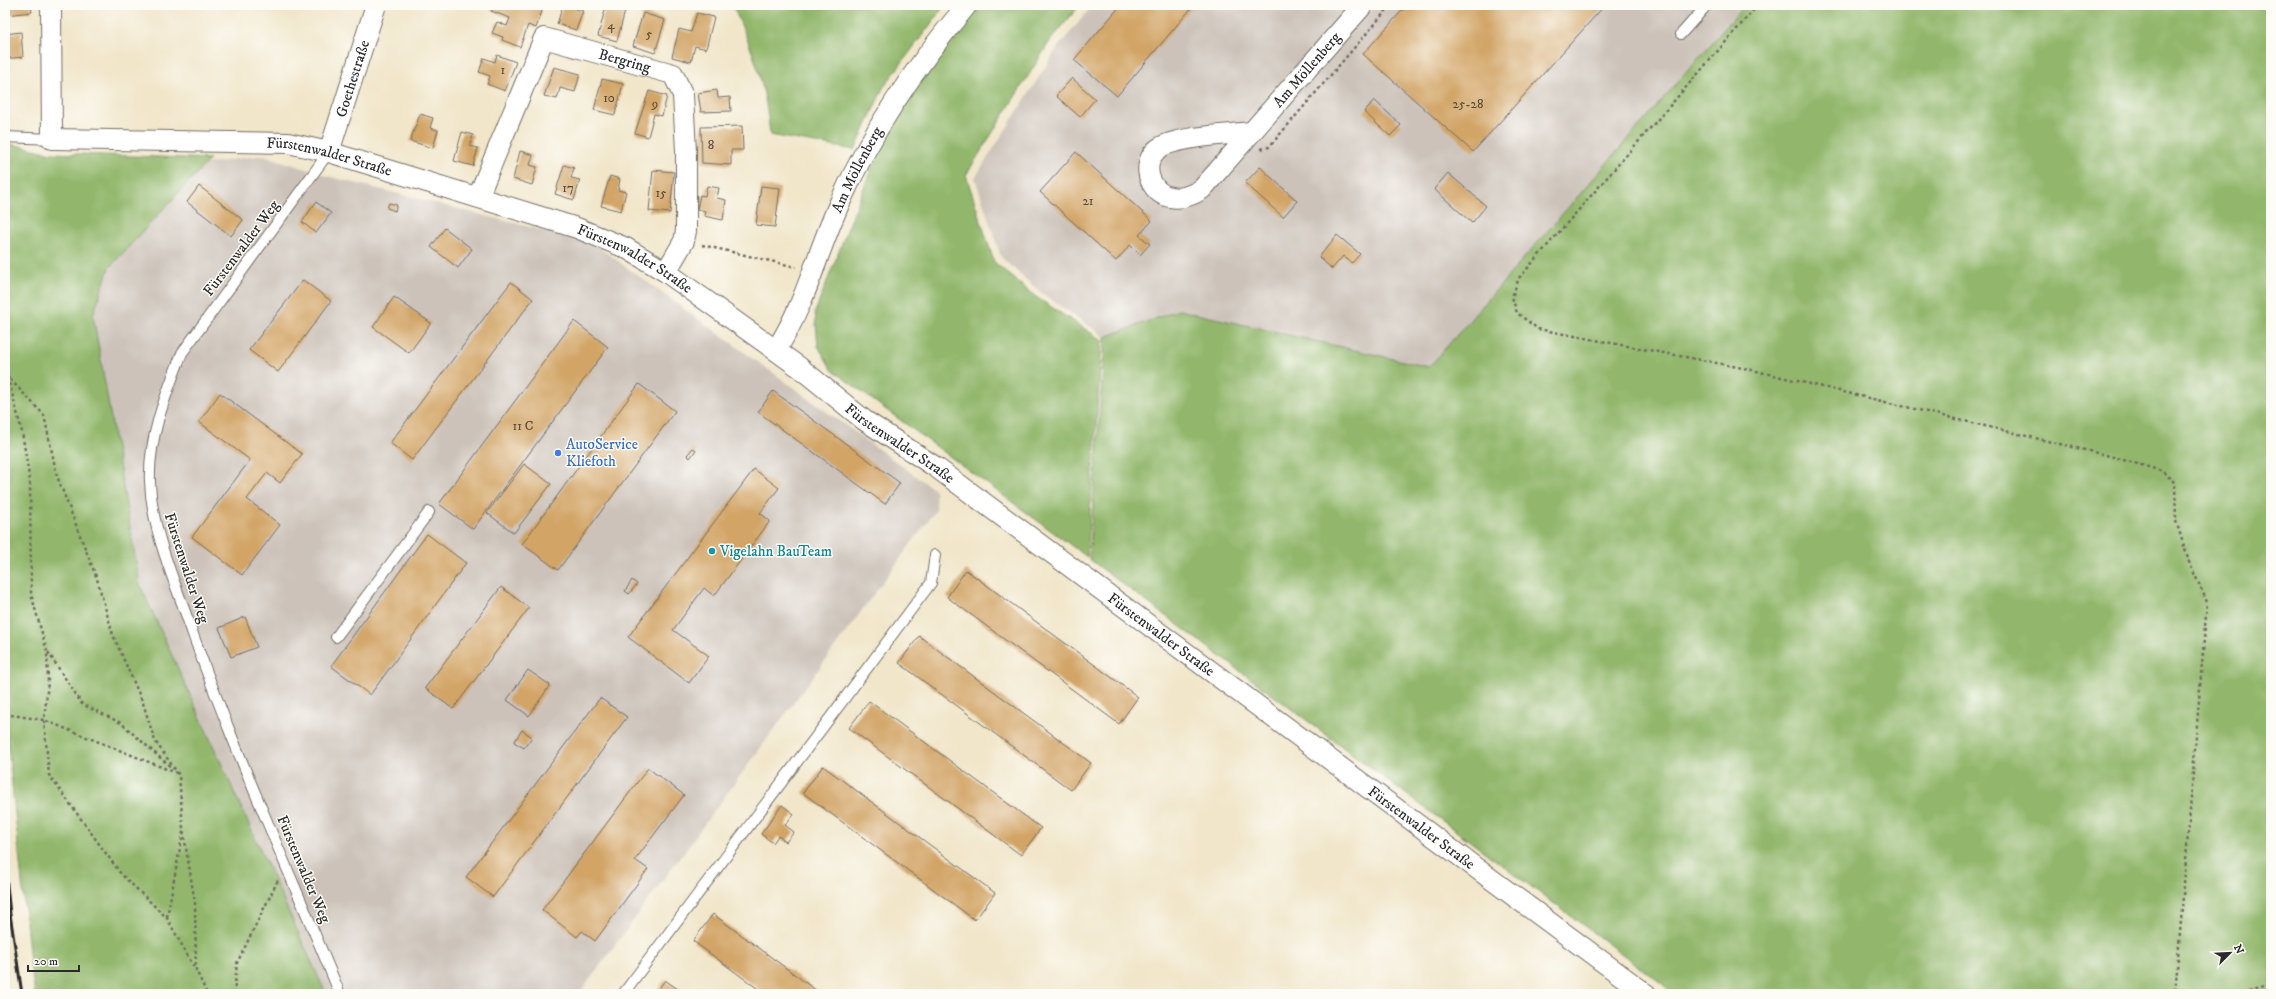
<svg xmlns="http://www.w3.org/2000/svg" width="2276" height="999" font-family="'IM FELL DW Pica',serif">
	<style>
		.industrial { fill: #ccc2b9 }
		.forest { fill: #92b76c; stroke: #5e714c }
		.building { fill: #d2a466 }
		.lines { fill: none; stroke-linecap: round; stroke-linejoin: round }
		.service-casing { stroke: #706c63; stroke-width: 12 }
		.minor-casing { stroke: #706c63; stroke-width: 22 }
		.path { stroke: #706c63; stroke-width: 2.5; stroke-dasharray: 3 3; stroke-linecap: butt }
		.service { stroke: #fff; stroke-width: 10 }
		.minor { stroke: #fff; stroke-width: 20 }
		.rail { stroke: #2b2b2b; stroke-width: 3 }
		.shop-dot { fill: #3f7fe0; stroke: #fdfcf7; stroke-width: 1.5 }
		.culture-dot { fill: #0f9aa8; stroke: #fdfcf7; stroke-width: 1.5 }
		.labels { text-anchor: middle; stroke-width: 3; stroke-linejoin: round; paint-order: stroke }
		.number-label { font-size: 13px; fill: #55493a }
		.street-label { font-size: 15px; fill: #2b2b2b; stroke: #fdfcf7 }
		.shop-label { font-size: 15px; fill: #366cbe; stroke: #fdfcf7; text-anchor: start }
		.culture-label { font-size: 15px; fill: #0d838f; stroke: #fdfcf7; text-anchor: start }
	</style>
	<rect width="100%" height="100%" fill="#fdfcf7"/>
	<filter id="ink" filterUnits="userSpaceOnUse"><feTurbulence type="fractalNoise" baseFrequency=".025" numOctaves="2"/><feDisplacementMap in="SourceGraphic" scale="8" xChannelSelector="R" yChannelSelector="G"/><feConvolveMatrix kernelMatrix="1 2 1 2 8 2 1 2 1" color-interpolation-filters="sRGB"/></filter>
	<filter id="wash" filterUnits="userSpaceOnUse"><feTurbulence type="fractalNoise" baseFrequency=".012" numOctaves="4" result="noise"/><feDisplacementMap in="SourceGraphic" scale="16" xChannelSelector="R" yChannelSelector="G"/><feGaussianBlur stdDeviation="0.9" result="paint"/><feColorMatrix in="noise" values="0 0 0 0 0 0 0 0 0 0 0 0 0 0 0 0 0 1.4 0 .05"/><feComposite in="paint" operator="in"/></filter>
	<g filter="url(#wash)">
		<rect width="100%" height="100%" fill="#f1e6ca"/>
		<g class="industrial">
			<polygon points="1093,5 1745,5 1429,367 1179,310 1105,337 1039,291 1001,257 975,178 1058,47"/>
			<polygon points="263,155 327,176 593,243 935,490 936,510 579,994 326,994 140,585 93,315 109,268 205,164"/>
		</g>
		<g class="forest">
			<path d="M732 5H945L883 88 855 150 770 135C766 87 753 48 732 5Z"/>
			<polygon points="973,5 1080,5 1050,41 966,175 994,262 1036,297 1102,340 1087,557 832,370 818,346 815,312 876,157 903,97"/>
			<polygon points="1745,5 2271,5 2271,994 1676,994 1089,559 1105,337 1179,310 1429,367"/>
			<polygon points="5,143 52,153 210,159 109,268 93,315 140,585 326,994 35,994 30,962 5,715"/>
		</g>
		<g id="blocks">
			<g class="building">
				<polygon points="5,5 31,5 32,12 6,15"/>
				<polygon points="494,5 526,5 542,11 536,28 528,25 520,47 502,40 503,37 492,33 497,22 507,26 510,18 491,11"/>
				<polygon points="563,5 583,11 576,30 557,24"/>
				<polygon points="619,5 635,5 633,10"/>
				<polygon points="1121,5 1194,5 1117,96 1074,60"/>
				<polygon points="1407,5 1605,5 1473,152 1363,54"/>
				<polygon points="606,6 625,11 617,41 598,36"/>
				<polygon points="643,13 665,20 655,53 633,46"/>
				<polygon points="697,13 714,17 706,49 695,46 691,62 672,57 679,29 691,32"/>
				<polygon points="21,32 23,57 5,59 5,34"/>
				<polygon points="497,55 516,62 505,91 487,84 490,76 479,72 484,58 495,62"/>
				<polygon points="554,67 580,74 575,92 560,88 557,99 544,96"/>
				<polygon points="1072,78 1095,99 1080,117 1056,96"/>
				<polygon points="602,79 623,84 615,115 594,110"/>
				<polygon points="717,90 718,98 730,97 731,111 701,112 698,93"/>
				<polygon points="649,91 667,96 662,116 654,114 648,137 635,133"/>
				<polygon points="1374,100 1401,125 1390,136 1364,112"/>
				<polygon points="420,114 433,118 430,128 438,130 433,148 410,141"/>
				<polygon points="742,126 743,150 731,150 731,165 702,163 701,127"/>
				<polygon points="462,132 473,135 470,146 478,148 473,166 454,161"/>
				<polygon points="520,151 533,155 530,165 537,167 532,185 513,179"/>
				<polygon points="1076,152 1152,221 1139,235 1150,244 1140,255 1130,245 1116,261 1040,192"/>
				<polygon points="564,165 574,168 571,178 580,180 574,200 555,194"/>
				<polygon points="1260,167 1297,201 1283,217 1245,183"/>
				<polygon points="653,170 674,172 670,213 649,211"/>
				<polygon points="1448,173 1486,206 1472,223 1434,189"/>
				<polygon points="610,176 620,179 618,190 626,192 621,211 601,206"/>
				<polygon points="199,186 243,220 231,236 187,202"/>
				<polygon points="707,186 719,188 717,198 726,200 723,220 704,216 705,211 697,209 700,195 705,196"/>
				<polygon points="761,186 780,188 775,227 756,225"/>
				<polygon points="316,202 331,213 316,233 302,222"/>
				<polygon points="389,203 397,205 395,211 387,208"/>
				<polygon points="445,228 472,249 458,268 431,247"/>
				<polygon points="1337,235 1360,254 1352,263 1343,256 1332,269 1319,257"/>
				<polygon points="303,280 331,301 278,372 249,350"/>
				<polygon points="511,282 533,299 412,460 390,443"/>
				<polygon points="394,297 431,323 409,353 373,327"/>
				<polygon points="574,321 608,347 473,529 439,504"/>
				<polygon points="639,384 675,411 558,570 522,544"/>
				<polygon points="773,391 900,483 885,504 758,412"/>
				<polygon points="220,393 302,454 280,483 267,473 247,499 280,525 242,575 192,537 250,460 199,422"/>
				<polygon points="693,448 696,450 690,458 687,455"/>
				<polygon points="524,464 551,484 514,533 487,513"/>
				<polygon points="754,469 779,488 760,513 770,521 714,596 704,588 673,630 709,656 689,683 628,637"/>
				<polygon points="427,534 466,563 370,695 331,666"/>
				<polygon points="966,570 1138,697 1119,724 947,597"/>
				<polygon points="632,580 637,584 629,594 625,591"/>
				<polygon points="501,587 529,608 453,709 425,688"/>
				<polygon points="245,617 257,647 231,657 219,628"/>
				<polygon points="919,636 1091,763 1071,790 899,663"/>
				<polygon points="528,670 550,685 529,716 507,700"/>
				<polygon points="600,698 627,717 493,897 466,877"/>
				<polygon points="869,701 1041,828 1021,855 849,728"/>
				<polygon points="522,730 532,737 524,748 514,742"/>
				<polygon points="823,766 995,893 975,920 803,793"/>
				<polygon points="648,768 684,795 635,860 648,869 595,941 582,931 577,937 542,910"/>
				<polygon points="782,805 794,814 785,825 794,832 786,842 778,836 773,843 761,834"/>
				<polygon points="713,914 821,994 765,994 693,941"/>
				<polygon points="665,980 685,994 655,994"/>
			</g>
		</g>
	</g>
	<g filter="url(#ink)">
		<use href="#blocks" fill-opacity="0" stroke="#706c63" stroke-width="1"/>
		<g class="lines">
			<g class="service-casing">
				<g id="service">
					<polyline points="1681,34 1707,5"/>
					<polyline points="5,137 52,139"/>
					<path d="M329 152 182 353C166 394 148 438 150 482 152 530 172 575 188 620 232 747 289 870 340 994"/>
					<polyline points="336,637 429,512"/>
					<polyline points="623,994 931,583 935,555"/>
				</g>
			</g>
			<g class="minor-casing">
				<g id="minor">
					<path id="s1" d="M51 5 52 139 288 143 329 152 577 228 626 248 666 272 799 367 864 420 937 468 1646 994"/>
					<path id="s2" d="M1250 132C1226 135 1186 136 1165 145 1130 159 1154 220 1202 189L1363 5"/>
					<path id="s3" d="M329 152 376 5"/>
					<path id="s4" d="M478 197 544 38 673 74 683 95 686 151V231L684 241 666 272"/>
					<path id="s5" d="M776 350C807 302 817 251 841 200 873 129 916 65 967 5"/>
				</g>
			</g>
			<g class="path">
				<polyline points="1758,5 1519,278 1512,297 1517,313 1538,329 1748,369 2110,456 2162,471 2175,483 2176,521 2189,562 2207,602 2175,994"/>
				<polyline points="1261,149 1269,147 1391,5"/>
				<polyline points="702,245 796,267"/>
				<polyline points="5,369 8,377 44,415 57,476 97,579 113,635 143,703 155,741 179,775 183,829 195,903 196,970 207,994"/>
				<polyline points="8,377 22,432 30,482 31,594 47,651 48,683 44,720 49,775 121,874 167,918 195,969"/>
				<polyline points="48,652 82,704 121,723 173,769"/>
				<polyline points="5,714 44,720 179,774"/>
				<polyline points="167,917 183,832"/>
				<polyline points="234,994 237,963 278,880"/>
				<polyline points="2237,994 2271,985"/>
			</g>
			<use href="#service" class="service"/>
			<use href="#minor" class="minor"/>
			<polyline class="rail" points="5,866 10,914 22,994"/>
		</g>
	</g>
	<circle class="shop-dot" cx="558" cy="453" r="4"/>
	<circle class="culture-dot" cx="712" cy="551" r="4"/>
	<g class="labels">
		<g class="number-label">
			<text x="611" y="29">4</text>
			<text x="649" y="38">5</text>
			<text x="503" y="74">1</text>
			<text x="609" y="102">10</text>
			<text x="655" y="108">9</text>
			<text x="1468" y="108">25-28</text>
			<text x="711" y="149">8</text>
			<text x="568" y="192">17</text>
			<text x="661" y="197">15</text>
			<text x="1088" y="205">21</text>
			<text x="523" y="430">11 C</text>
		</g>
		<g class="street-label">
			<text dy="5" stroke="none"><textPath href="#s4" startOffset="256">Bergring</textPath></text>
			<text dy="5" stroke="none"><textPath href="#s2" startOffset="348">Am Möllenberg</textPath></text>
			<text dy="5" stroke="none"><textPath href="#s3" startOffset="77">Goethestraße</textPath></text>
			<text dy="5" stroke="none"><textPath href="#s1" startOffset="413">Fürstenwalder Straße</textPath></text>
			<text dy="5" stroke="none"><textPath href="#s5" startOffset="198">Am Möllenberg</textPath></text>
			<text transform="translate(241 248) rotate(-53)" y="5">Fürstenwalder Weg</text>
			<text dy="5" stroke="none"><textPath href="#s1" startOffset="737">Fürstenwalder Straße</textPath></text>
			<text dy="5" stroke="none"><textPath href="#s1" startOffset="1061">Fürstenwalder Straße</textPath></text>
			<text transform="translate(187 568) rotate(72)" y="5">Fürstenwalder Weg</text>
			<text dy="5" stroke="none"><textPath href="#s1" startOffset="1385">Fürstenwalder Straße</textPath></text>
			<text dy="5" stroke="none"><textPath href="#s1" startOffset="1709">Fürstenwalder Straße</textPath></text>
			<text transform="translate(304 869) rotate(67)" y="5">Fürstenwalder Weg</text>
		</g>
		<g class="shop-label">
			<text x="566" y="449">AutoService<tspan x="566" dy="17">Kliefoth</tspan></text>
		</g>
		<g class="culture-label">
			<text x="720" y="556">Vigelahn BauTeam</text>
		</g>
	</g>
	<rect width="2276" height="999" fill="none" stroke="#fdfcf7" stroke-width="20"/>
	<g transform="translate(2230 953) rotate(66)" stroke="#fdfcf7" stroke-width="3" paint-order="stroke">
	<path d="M0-3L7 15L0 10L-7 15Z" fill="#2b2b2b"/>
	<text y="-6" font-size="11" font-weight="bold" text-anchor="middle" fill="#2b2b2b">N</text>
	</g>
	<path d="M28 965v6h51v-6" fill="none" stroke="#2b2b2b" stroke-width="2"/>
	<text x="34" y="965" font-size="12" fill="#2b2b2b" stroke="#fdfcf7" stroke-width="3" paint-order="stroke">20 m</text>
</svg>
